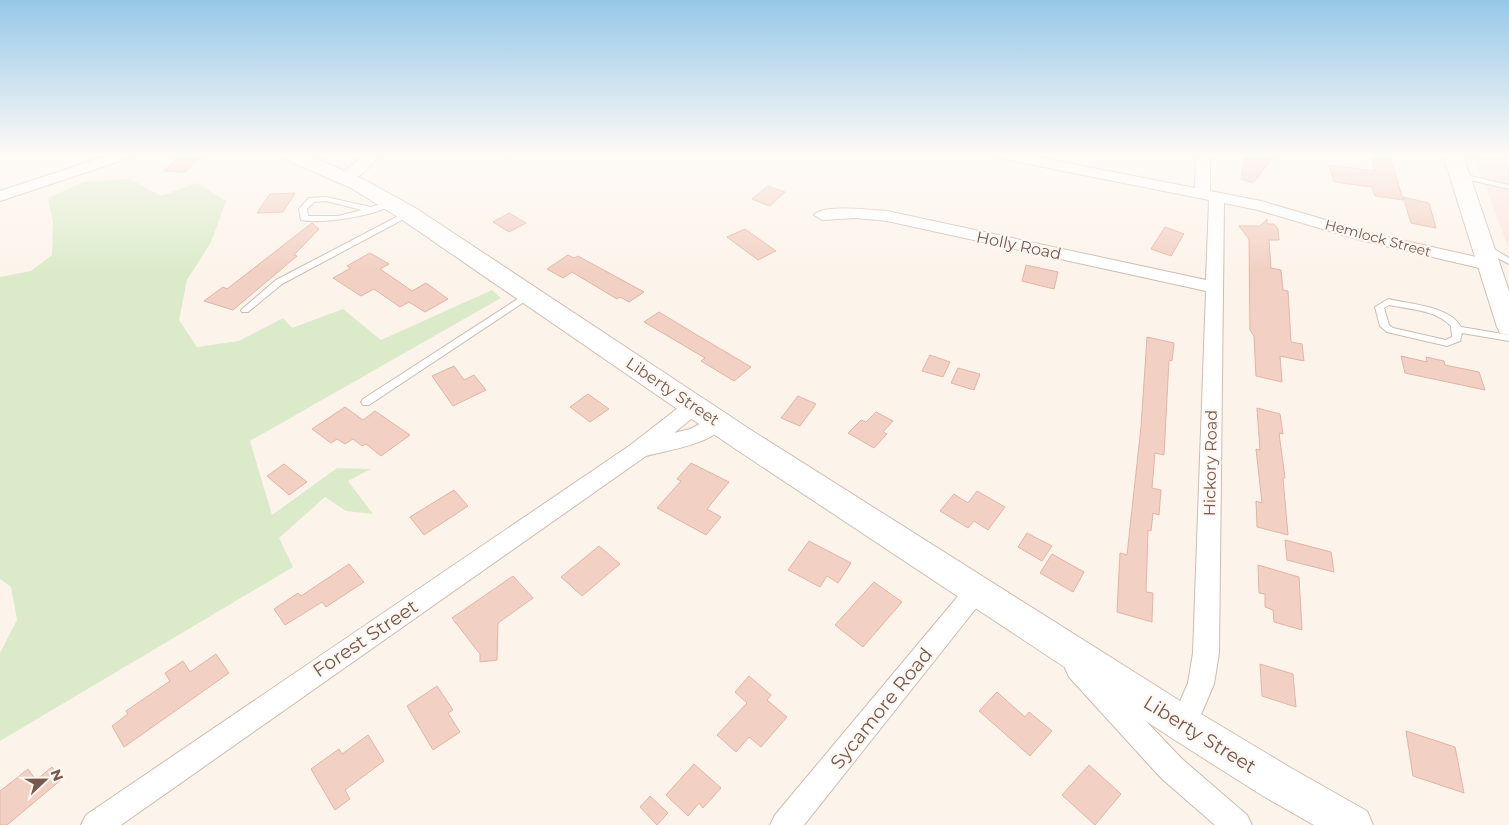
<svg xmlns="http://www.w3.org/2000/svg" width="1509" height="825" font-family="Montserrat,sans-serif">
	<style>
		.commercial { fill: #fce4df }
		.green { fill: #dbebc9 }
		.building { fill: #f2d0c3; stroke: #e4b4a3 }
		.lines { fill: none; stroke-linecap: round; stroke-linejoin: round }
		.service-casing { stroke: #cfbaaf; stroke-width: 2 }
		.minor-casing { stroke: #cfbaaf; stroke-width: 2 }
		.secondary-casing { stroke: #d5bcb0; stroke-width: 2 }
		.service { fill: #fff; fill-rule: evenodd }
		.minor { fill: #fff; fill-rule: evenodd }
		.secondary { fill: #fff; fill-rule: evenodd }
		.labels { text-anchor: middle; stroke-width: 4.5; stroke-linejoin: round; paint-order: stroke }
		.far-street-label { font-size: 14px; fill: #78574d; stroke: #fff8f2 }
		.street-label { font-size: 16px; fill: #78574d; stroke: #fff8f2 }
		.near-street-label { font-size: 19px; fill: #78574d; stroke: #fff8f2 }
	</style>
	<rect width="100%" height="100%" fill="#fcf4eb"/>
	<polygon class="commercial" points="1473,155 1509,155 1509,249"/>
	<polygon class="green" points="130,179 161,196 197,183 226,201 211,242 187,280 179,320 197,347 239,341 283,318 292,328 343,309 381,340 492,290 501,298 250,441 272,515 337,468 371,469 348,481 373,514 346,511 325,497 279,538 293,567 0,741 0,653 17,620 11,587 0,579 0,277 31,271 52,255 53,222 48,198 84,182"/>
	<g class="building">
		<polygon points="1245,155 1275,155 1253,183 1241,179"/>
		<polygon points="1371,155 1390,156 1403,200 1375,196 1372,187 1334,182 1329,165 1375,171"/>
		<polygon points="180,156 201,157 185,172 164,171"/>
		<polygon points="768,186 785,192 770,206 752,199"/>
		<polygon points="295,193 283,212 257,213 270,194"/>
		<polygon points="1403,197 1429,203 1436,228 1411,223"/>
		<polygon points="509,213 526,223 509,232 493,222"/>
		<polygon points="1267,219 1267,224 1274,224 1278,229 1279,240 1269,240 1271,268 1281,270 1283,290 1288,291 1291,342 1302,344 1304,361 1280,356 1282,382 1256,376 1254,336 1250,330 1249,239 1239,226 1260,226"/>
		<polygon points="312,223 319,229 294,255 297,256 233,310 204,301 223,287 227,289"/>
		<polygon points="1165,227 1184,234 1171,256 1151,249"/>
		<polygon points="745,229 776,251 758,260 727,237"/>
		<polygon points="370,253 389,264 380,269 412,291 426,283 448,299 425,312 409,302 400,307 374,289 361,296 333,278 351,268 347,266"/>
		<polygon points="568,255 574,258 578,256 644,292 629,302 620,297 617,299 572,272 563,278 547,269"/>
		<polygon points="1026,265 1058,272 1054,289 1022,281"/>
		<polygon points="659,312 692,332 751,367 734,381 701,361 705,358 644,322"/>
		<polygon points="1147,337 1174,343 1172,361 1169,360 1164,455 1155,453 1152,488 1161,490 1159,515 1153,513 1151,531 1148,530 1146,592 1153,593 1152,622 1117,612 1120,553 1127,555 1141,427"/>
		<polygon points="930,355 950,362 943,377 922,371"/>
		<polygon points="1401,356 1427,362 1426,357 1444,361 1445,365 1479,372 1485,390 1405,373"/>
		<polygon points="454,366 464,380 474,375 486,390 453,406 432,376"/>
		<polygon points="958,368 980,374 974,390 951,383"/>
		<polygon points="588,394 609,409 590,422 570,407"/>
		<polygon points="798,396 816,404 800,426 781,418"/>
		<polygon points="345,407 363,420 375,411 410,435 381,456 366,444 362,446 353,439 345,444 337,439 331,443 312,429"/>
		<polygon points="1257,408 1280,414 1283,434 1279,433 1285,478 1283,478 1288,535 1257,527 1256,501 1262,503 1256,449 1260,450"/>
		<polygon points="876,412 893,421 883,432 887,434 874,448 848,433 861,420 866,422"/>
		<polygon points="691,463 729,482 707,509 721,517 706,535 657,508 681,481 677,479"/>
		<polygon points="284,464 307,482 289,495 267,476"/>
		<polygon points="454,490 468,506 424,535 410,517"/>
		<polygon points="977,491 1005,507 988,530 974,521 968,528 940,511 954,494 968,503"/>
		<polygon points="1027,533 1052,546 1042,561 1018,547"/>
		<polygon points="1285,540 1331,552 1334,572 1287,560"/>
		<polygon points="809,541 851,563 838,583 827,576 820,587 788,570"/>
		<polygon points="599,546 620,564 582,596 561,577"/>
		<polygon points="1052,554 1084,572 1073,592 1040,573"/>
		<polygon points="349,564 364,582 326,607 322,602 285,625 274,609 298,593 301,596"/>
		<polygon points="1258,565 1299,577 1302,630 1274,622 1273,610 1265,607 1265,594 1259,593"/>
		<polygon points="513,576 533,598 498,623 497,660 480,662 480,654 452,618"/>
		<polygon points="874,582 902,602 863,647 835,625"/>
		<polygon points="216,654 229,673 124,747 112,726 128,714 126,711 170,681 165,673 183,661 190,672"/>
		<polygon points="1260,664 1293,674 1296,707 1262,696"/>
		<polygon points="749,676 771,695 767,700 787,717 761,747 749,737 736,752 717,735 747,703 735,692"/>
		<polygon points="437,686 453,710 448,713 460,732 433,750 407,706"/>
		<polygon points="997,692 1025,717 1029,712 1052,731 1030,756 979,711"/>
		<polygon points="1406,731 1455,747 1464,793 1413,776"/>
		<polygon points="368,735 384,761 345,790 350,799 335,810 311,769 339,749 342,754"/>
		<polygon points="694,764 721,788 703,808 699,803 688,816 666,795"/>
		<polygon points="1089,765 1121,794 1095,825 1062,795"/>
		<polygon points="52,767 62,779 7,825 0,825 0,791 28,769 36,780"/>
		<polygon points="650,796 668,813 657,825 640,807"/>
	</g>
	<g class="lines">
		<g class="service-casing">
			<g id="service">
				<polygon points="1457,173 1509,185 1509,189 1457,177"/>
				<path d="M326 197 371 207 391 201 395 203C377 216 324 224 301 220L299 209 309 198ZM326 201 362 210 338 216H308L307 209 314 202Z"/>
				<polygon points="406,212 412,212 413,214 282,284 248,312 242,312 241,310 276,280"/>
				<polygon points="1483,246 1489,246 1509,258 1509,264 1483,250"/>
				<polygon points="530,291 534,294 533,296 369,405 363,405 361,402 363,399"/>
				<path d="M1388 299C1409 304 1450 306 1461 327L1509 335V341L1462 333 1460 341 1447 346 1387 332 1380 326 1375 307ZM1389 305C1409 309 1436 310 1451 326L1452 337 1446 340 1393 328 1389 325 1384 308Z"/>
			</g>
		</g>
		<g class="minor-casing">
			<g id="minor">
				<polygon points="109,155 131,155 129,158 0,201 0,191"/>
				<path d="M364 155H379C371 167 354 185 339 181L337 178C344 169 356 164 364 155Z"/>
				<path d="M997 155H1026L1195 188 1196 155H1210V191L1261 201 1370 233 1494 261 1496 265 1494 269 1488 270 1360 240 1258 210 1224 203 1219 653 1214 684 1193 733 1183 737 1173 733 1170 724 1188 683 1193 653 1206 291 887 221 856 218 822 220 814 215C822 204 873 210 887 211L1206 280 1209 200 1004 159Z"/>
				<path d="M694 399 701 401 704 406 701 411 674 433 690 429 717 415 724 417 727 422C715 444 668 450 646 456L121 825H81L86 815 629 446 687 401Z"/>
				<polygon points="977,579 985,583 989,590 985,597 804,825 770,825 775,815 969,583"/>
				<polygon points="1078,656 1087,659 1181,758 1247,815 1252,825 1215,825 1161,778 1069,677 1065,668 1069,659"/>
			</g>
		</g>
		<g class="secondary-casing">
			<g id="secondary">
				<polygon points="281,155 308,155 365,180 417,209 754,432 1196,711 1291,768 1367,811 1373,825 1314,825 1263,796 1170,737 734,448 401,219 351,188 284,159"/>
				<polygon points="1443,155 1463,155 1509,291 1509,335 1500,333 1497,327"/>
			</g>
		</g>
		<use href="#service" class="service"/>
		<use href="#minor" class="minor"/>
		<use href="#secondary" class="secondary"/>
	</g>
	<linearGradient id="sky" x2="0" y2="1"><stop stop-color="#97c8e8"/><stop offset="0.57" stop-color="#fefaf6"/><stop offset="1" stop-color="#fefaf6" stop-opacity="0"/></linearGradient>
	<rect width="1509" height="271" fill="url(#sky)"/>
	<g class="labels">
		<g class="far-street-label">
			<text transform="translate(1378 238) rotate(15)" y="5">Hemlock Street</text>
		</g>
		<g class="street-label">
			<text transform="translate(1019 245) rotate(12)" y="6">Holly Road</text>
			<text transform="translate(673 391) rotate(34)" y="6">Liberty Street</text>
			<text transform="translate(1210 463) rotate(-89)" y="6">Hickory Road</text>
		</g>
		<g class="near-street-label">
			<text transform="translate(365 638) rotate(-34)" y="7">Forest Street</text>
			<text transform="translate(881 708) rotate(-51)" y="7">Sycamore Road</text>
			<text transform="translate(1200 734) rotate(32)" y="7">Liberty Street</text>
		</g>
	</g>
	<g transform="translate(45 780) rotate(68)" stroke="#fff8f2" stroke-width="4" paint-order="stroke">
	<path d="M0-4L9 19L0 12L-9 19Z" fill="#78574d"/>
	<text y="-8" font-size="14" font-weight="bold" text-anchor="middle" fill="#78574d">N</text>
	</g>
</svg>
